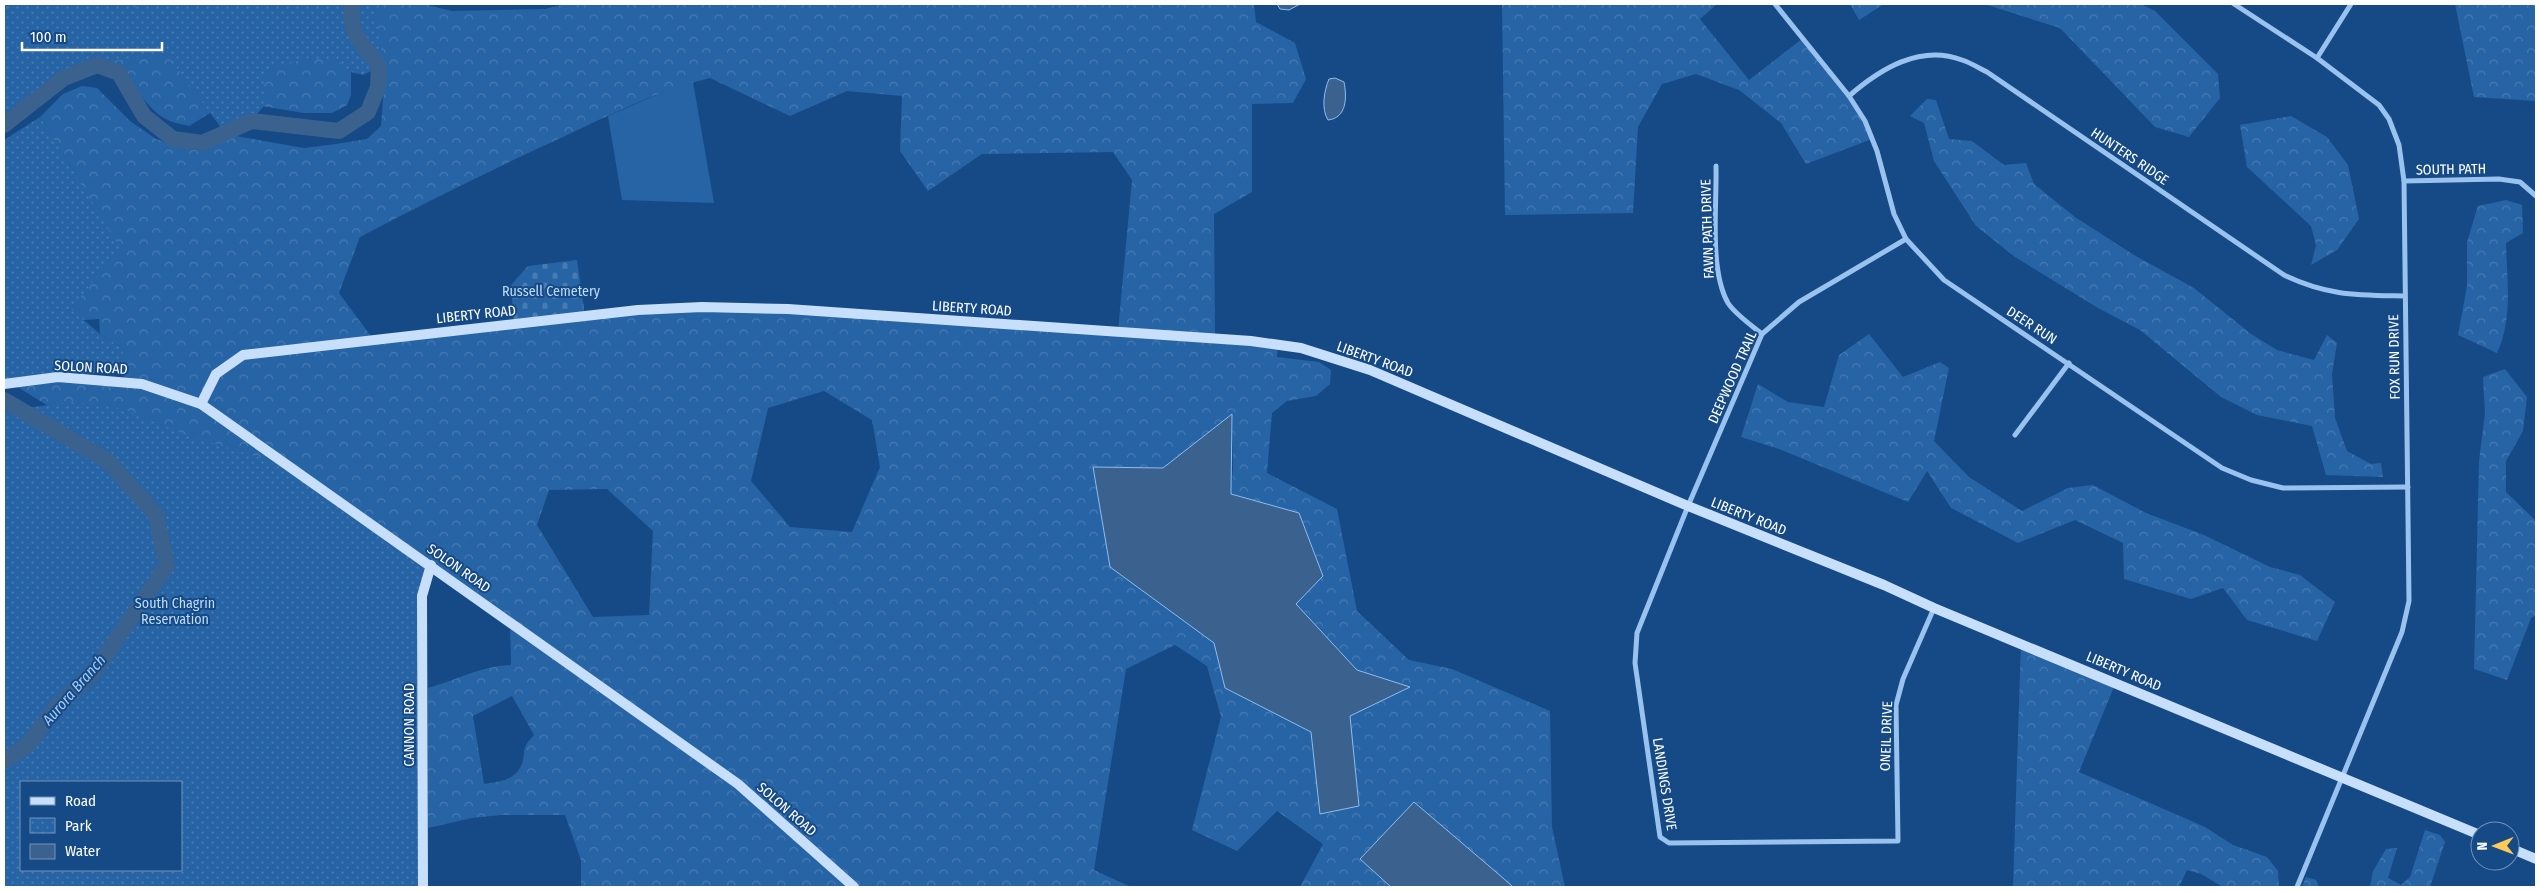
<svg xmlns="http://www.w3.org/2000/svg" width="2540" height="891" font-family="'Fira Sans Condensed',sans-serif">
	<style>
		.green { fill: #2764a5 }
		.forest { fill: url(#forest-crowns); fill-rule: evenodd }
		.cemetery { fill: url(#cemetery-stones) }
		.park { fill: url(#park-dots); fill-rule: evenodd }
		.water { fill: #3b628f; stroke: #8bbef2 }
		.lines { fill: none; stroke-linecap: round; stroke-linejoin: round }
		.river { stroke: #3b628f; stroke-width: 16 }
		.street { stroke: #99c2ee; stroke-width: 5 }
		.secondary { stroke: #c7dffa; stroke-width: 10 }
		.labels { text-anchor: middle; stroke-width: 4; stroke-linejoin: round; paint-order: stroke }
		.street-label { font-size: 14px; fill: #fff; stroke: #154a86 }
		.park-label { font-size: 14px; fill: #bfdcfb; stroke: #154a86 }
		.water-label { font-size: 15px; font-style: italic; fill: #a5ccf6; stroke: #154a86 }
	</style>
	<defs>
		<pattern id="forest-crowns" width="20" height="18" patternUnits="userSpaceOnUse" patternTransform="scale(1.25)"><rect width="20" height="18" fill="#2764a5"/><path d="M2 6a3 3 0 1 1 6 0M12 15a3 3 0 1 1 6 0" fill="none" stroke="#477bb2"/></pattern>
		<pattern id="cemetery-stones" width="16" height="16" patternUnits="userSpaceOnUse" patternTransform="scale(1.25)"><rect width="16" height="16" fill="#2764a5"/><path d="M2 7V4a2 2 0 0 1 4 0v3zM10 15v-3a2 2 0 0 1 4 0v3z" fill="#477bb2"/></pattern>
		<pattern id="park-dots" width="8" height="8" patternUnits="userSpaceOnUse" patternTransform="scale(1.25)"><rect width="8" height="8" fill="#2764a5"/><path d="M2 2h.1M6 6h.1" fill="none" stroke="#477bb2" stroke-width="1.8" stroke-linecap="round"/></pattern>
	</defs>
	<rect width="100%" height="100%" fill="#154a86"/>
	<polygon class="green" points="693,82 714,203 622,200 608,116 677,86"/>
	<g class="forest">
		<path d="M4 4H254L333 33 351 72V95L347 105 332 113H304L237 102 220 107 189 126C182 124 172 123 166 119 144 108 131 75 108 60Z"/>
		<path d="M355 4H423L452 11 545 9 566 4H1254L1256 22 1295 43 1306 79 1293 103 1252 104V192L1214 214 1215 338 1278 345 1277 357 1319 362 1331 370 1330 384 1316 396 1287 401 1272 413 1267 473 1337 509 1357 611 1409 660 1452 669 1550 711 1552 827 1565 887H1513L1415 803 1361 859 1391 887H1300L1323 844 1277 811 1237 851 1192 830 1221 717 1207 666 1175 645 1126 669 1094 870 1131 887H581V860L565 815H501L472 818 428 828V688C457 680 481 666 511 665L510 622 431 565 422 596 423 887H4L58 412 11 383 4 298 46 379 124 382 122 348 100 334 99 319 83 320 71 309 116 244 40 117 63 94 82 86 97 88 130 121 156 139 192 150 211 146 236 136 304 148 336 144 367 139 381 126 384 85 371 60ZM710 78 790 116 847 91 902 96 900 151 928 191 982 154 1113 152 1132 180 1118 331 702 307 373 339 339 293 360 237C428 201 495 168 565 136 612 114 659 90 710 78ZM824 391 872 420 880 467 852 532 790 527 751 481 768 408ZM1232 414 1233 469 1231 494 1299 513 1323 575 1296 604 1357 670 1409 687 1350 716 1320 814 1311 732 1225 688 1214 643 1110 567 1093 467 1163 468ZM607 489 653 531 649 615 593 617 537 525 549 490ZM512 696 534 735C518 751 528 755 520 768 512 781 497 782 484 784L473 716ZM21 782H181V870H21Z"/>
		<polygon points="1502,4 1717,4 1700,19 1749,80 1802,39 1849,96 1872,139 1806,164 1781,123 1739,90 1696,74 1662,84 1638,127 1633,213 1505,215"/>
		<polygon points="1850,4 1884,4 1859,20"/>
		<polygon points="1984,4 2141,4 2155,11 2218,74 2220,98 2189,137 2155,127 2060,28"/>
		<polygon points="2455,4 2536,4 2536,101 2474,97"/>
		<polygon points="1927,99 1936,100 1949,139 1972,141 2004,165 2026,163 2034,184 2075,217 2134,255 2194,288 2251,334 2277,350 2314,360 2327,335 2337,343 2332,374 2335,418 2347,451 2371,464 2381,463 2383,477 2326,475 2312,426 2257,415 2221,397 2140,330 2098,308 2015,257 1976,226 1934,161 1924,123 1910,116"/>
		<polygon points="2291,116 2327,137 2348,165 2359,219 2337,250 2311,265 2316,245 2311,226 2247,167 2240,125"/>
		<path d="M2506 200 2522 205 2523 233 2506 243C2507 280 2513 319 2497 353L2458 335 2467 286V242L2478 206Z"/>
		<polygon points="1869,334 1903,377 1940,362 1949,368 1934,441 1969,477 2022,511 2068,488 2093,485 2146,513 2204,535 2270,567 2300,575 2335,602 2317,641 2247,620 2223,588 2191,599 2124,579 2123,543 2075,520 2018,543 1951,508 1927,471 1908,502 1779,449 1741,437 1758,384 1788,402 1824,407 1839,355"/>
		<polygon points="2505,369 2527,397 2523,431 2506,461 2506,492 2536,521 2536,615 2531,618 2507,680 2474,669 2479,461 2485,413 2483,377"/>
		<polygon points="2021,643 2116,682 2079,772 2205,827 2233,845 2267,857 2278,871 2279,887 2223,887 2201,874 2187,870 2179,887 2013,887"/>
		<polygon points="2425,830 2440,835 2445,842 2430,887 2370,887 2373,871 2386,849 2397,848 2388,878 2401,885 2410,877"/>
		<polygon points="2306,877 2316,880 2319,887 2302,887"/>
	</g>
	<polygon class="cemetery" points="577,260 585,316 514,324 511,285 528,266"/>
	<g class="park">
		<path d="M4 4H130L133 8 147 4H371L382 38 380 67 363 75 351 72 338 61 308 58 278 66 264 77V106L248 124 222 129 166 53C136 57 100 61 72 75 47 88 25 108 4 126Z"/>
		<polygon points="40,117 120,248 71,309 100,334 122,348 124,362 114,371 4,384 4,140"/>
		<path d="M70 402 99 404 123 409 184 434 258 457 284 468 421 561 422 887H4V411ZM21 782H181V870H21Z"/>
	</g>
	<g class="water">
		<polygon points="1277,4 1300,4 1289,10 1280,9"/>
		<path d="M1335 78 1344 82C1347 97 1347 118 1328 120 1321 109 1324 91 1329 79Z"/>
		<polygon points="1232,414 1231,494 1299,513 1323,576 1296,604 1357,670 1410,687 1350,716 1359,806 1320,814 1311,732 1225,688 1214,643 1110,567 1093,467 1163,468"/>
		<polygon points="1414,802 1503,878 1513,887 1391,887 1360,859"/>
	</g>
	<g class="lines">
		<g class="river">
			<path d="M4 125 64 78 97 65 119 73 144 116 173 139 202 143 252 121 339 131 368 112 378 87 379 66C365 48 345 28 353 4"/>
			<polyline points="4,400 108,461 156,515 167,565 95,671 56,707 28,745 4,761"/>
		</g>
		<g class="street">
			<polyline points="1775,4 1849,96 1865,121 1877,151 1894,214 1906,239 1944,280 2222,468 2251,480 2283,488 2408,487"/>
			<polyline points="2234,4 2317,58 2379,105 2389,119 2399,145 2404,181 2409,601 2402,632 2297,887"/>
			<polyline points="2317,58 2351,4"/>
			<path d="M1849 96C1880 69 1920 44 1962 60 1971 63 1979 68 1987 72L2284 275C2328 296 2357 295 2404 296"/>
			<path d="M1716 166C1717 205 1709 270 1728 303 1735 314 1751 325 1762 334"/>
			<polyline points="2404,181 2499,179 2520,182 2536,196"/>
			<polyline points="1906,239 1799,302 1762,334 1688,506 1637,633 1635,663 1660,837 1669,843 1898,841 1896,705 1903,679 1934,608"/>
			<polyline points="2015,435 2069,363"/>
		</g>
		<g class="secondary">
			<polyline points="4,384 58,377 142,384 201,404 738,784 854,887"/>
			<polyline points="201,404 216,374 243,355 638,310 702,307 788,309 1251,341 1301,348 1370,370 1688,506 1884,585 1934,608 2480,835"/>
			<polyline points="2510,848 2536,859"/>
			<polyline points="423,887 422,596 431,565"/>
		</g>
	</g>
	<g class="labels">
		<g class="street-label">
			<text transform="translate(2130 156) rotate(34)" y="5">HUNTERS RIDGE</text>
			<text transform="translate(2451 169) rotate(-1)" y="5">SOUTH PATH</text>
			<text transform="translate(1707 229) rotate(-92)" y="5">FAWN PATH DRIVE</text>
			<text transform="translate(972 308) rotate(4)" y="5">LIBERTY ROAD</text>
			<text transform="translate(476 314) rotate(-6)" y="5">LIBERTY ROAD</text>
			<text transform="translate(2032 325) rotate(33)" y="5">DEER RUN</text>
			<text transform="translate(2394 357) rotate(-91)" y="5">FOX RUN DRIVE</text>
			<text transform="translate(1375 359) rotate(20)" y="5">LIBERTY ROAD</text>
			<text transform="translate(91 367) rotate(3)" y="5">SOLON ROAD</text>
			<text transform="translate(1732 377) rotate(-66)" y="5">DEEPWOOD TRAIL</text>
			<text transform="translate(1749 516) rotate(22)" y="5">LIBERTY ROAD</text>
			<text transform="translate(459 568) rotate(35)" y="5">SOLON ROAD</text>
			<text transform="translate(2124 671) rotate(23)" y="5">LIBERTY ROAD</text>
			<text transform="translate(409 725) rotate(-90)" y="5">CANNON ROAD</text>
			<text transform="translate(1886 736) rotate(-88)" y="5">ONEIL DRIVE</text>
			<text transform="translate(1665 784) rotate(81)" y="5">LANDINGS DRIVE</text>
			<text transform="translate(787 809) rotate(41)" y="5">SOLON ROAD</text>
		</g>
		<g class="park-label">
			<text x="551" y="296">Russell Cemetery</text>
			<text x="175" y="608">South Chagrin<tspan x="175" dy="16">Reservation</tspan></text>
		</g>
		<g class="water-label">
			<text transform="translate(74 690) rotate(-49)" y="5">Aurora Branch</text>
		</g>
	</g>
	<rect width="2540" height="891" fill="none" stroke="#ffffff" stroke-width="10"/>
	<rect x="20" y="781" width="162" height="90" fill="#154a86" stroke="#7392b6"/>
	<rect x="30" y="797" width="25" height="8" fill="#c7dffa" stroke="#7392b6"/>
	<text x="65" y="806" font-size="15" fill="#ffffff">Road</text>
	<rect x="30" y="818" width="25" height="15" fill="url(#park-dots)" stroke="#7392b6"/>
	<text x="65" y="831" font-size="15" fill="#ffffff">Park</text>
	<rect x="30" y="844" width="25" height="15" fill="#3b628f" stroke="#7392b6"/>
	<text x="65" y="856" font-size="15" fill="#ffffff">Water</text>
	<g transform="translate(2495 846) rotate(269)"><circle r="24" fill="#154a86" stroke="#7392b6"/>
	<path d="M0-4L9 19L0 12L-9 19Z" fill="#ffc957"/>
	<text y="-8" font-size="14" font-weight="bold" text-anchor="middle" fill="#ffffff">N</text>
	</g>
	<path d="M22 42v8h140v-8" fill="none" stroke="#ffffff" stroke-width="2.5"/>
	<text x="30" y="42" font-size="15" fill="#ffffff" stroke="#154a86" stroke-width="4" paint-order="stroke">100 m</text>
</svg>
